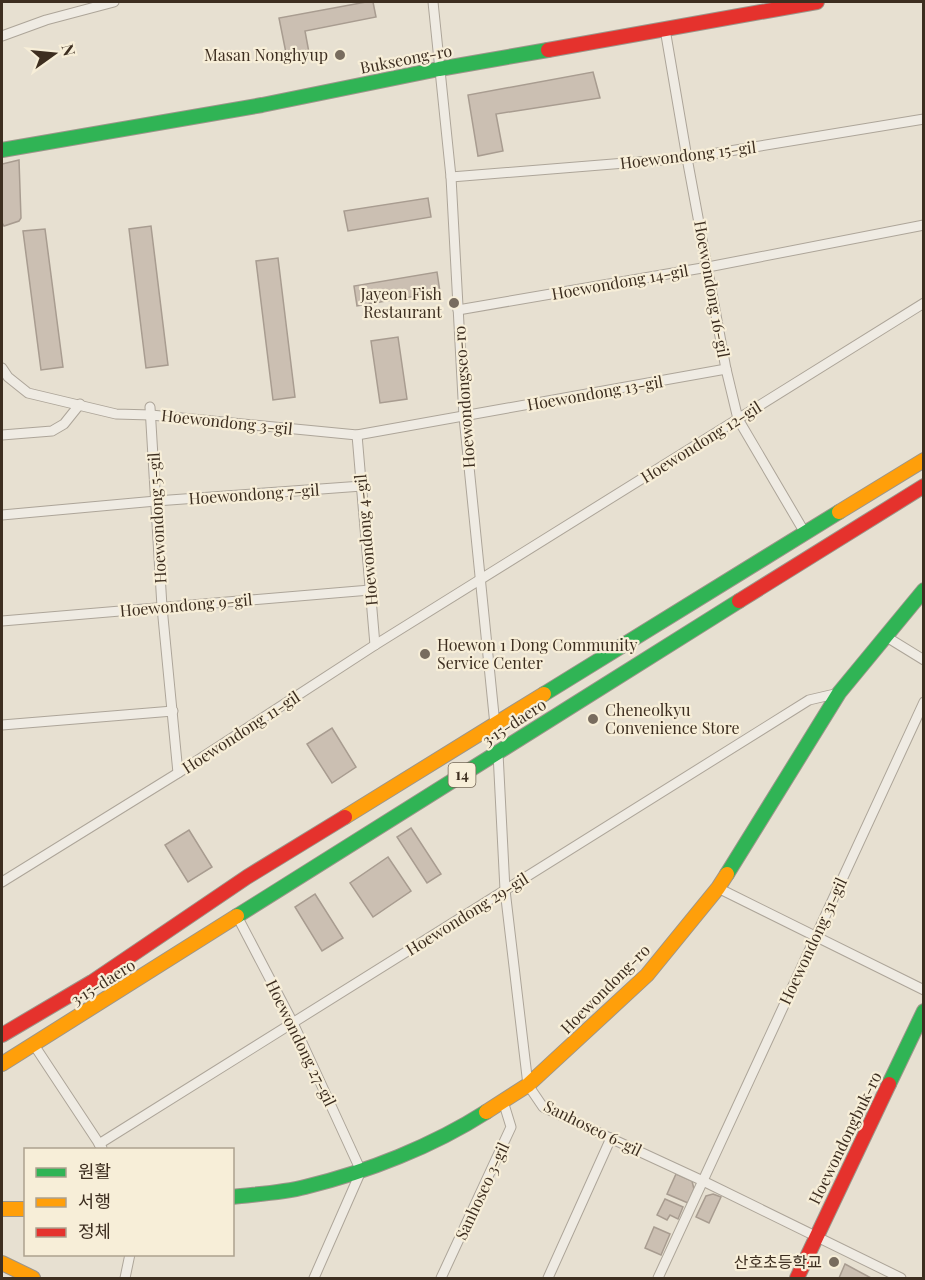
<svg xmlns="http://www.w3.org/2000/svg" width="925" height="1280" font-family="'Playfair Display','Noto Sans KR',serif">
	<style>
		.building { fill: #cbbfb2; stroke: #a89c90; stroke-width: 1.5 }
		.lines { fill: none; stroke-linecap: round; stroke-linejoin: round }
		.street-casing { stroke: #ada599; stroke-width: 11 }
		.fast-casing { stroke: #9c958a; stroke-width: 16 }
		.slow-casing { stroke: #9c958a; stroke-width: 16 }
		.jam-casing { stroke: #9c958a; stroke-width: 16 }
		.street { stroke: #efebe3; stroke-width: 9 }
		.fast { stroke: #30b455; stroke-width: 14 }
		.slow { stroke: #ff9f0a; stroke-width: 14 }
		.jam { stroke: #e5322d; stroke-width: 14 }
		.poi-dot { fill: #786c5e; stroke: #f7eed8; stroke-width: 2 }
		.labels { text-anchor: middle; stroke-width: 4.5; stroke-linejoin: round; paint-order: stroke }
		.shield { fill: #f7eed8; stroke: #756857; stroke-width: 1.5 }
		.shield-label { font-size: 15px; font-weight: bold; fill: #3d2e20 }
		.poi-label { font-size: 16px; fill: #3d2e20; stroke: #f7eed8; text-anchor: end }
		.street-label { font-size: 16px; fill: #3d2e20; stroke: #f7eed8 }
	</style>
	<rect width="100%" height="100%" fill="#e7e0d1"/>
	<g class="building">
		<polygon points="366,2 373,2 376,17 305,31 310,58 288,63 279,18"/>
		<polygon points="593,72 600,98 496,114 503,151 478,156 468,95"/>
		<polygon points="19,160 21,218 19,221 4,226 2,223 2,164"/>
		<polygon points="428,198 431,217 348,231 344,211"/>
		<polygon points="151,226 168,365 146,368 129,229"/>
		<polygon points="45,229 63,367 41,370 23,231"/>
		<polygon points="278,258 295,397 273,400 256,261"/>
		<polygon points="437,272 440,292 357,306 354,286"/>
		<polygon points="398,337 407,399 380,403 371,341"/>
		<polygon points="332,728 356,767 332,783 307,744"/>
		<polygon points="411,828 441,874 427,883 397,837"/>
		<polygon points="189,830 212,867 188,882 165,845"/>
		<polygon points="388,857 411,891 373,917 350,883"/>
		<polygon points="315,894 343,938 322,951 295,907"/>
		<polygon points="676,1174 692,1181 694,1189 688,1203 667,1194"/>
		<polygon points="713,1194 721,1197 709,1223 696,1217 706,1196"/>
		<polygon points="665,1199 683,1207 678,1219 670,1215 667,1220 657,1215"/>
		<polygon points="654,1227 670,1234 661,1255 645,1248"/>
		<polygon points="845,1264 871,1278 839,1278"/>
	</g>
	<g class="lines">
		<g class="street-casing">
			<g id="street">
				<polyline points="433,2 451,177 464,417 495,725"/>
				<polyline points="665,29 687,158 726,369 738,419 805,533"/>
				<polyline points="2,36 46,20 114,2"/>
				<polyline points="451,177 687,158 924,119"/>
				<polyline points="458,310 708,267 924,225"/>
				<polyline points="2,368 8,377 28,393 116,414 151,415 357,435 726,369"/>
				<polyline points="150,407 162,607 178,773"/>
				<polyline points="2,435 52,431 64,424 80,404"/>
				<polyline points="357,435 375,645"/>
				<polyline points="2,515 156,501 362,486"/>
				<polyline points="2,621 370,590"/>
				<polyline points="885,636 924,660"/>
				<polyline points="2,725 173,711"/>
				<polyline points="498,753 505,890 528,1085 543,1107 703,1181 901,1278"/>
				<polyline points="2,882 178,773 375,645 924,303"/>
				<polyline points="718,888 924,990"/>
				<polyline points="237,916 293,1023 361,1171 314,1278"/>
				<polyline points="34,1045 102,1148"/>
				<polyline points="99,1144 809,700 839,693"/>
				<polyline points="125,1278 130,1254"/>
				<polyline points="441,1278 511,1127 503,1101"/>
				<polyline points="548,1278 611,1138"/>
				<polyline points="658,1278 924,702"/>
			</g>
		</g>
		<g class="fast-casing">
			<g id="fast">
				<polyline points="2,150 262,105 439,69 548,50"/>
				<polyline points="544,694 839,512"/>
				<polyline points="727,874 839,693 924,590"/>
				<polyline points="237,916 739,601"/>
				<polyline points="889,1084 924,1011"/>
				<path d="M232 1197C256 1194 282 1193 305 1187 367 1172 433 1146 486 1112"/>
			</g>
		</g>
		<g class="slow-casing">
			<g id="slow">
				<polyline points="839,512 924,460"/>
				<polyline points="345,817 544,694"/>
				<polyline points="2,1064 237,916"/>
				<polyline points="486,1112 528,1085 647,975 718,888 727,874"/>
				<polyline points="2,1209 26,1209"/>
				<polyline points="2,1263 33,1278"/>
			</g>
		</g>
		<g class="jam-casing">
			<g id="jam">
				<polyline points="548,50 817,2"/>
				<polyline points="739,601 924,486"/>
				<polyline points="2,1035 92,982 247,877 345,817"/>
				<polyline points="797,1278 889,1084"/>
			</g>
		</g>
		<use href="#street" class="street"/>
		<use href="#fast" class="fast"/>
		<use href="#slow" class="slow"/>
		<use href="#jam" class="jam"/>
	</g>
	<g class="poi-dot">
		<circle cx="340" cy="55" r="6"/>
		<circle cx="454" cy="303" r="6"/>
		<circle cx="425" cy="654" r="6"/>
		<circle cx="593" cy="719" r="6"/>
		<circle cx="834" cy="1262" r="6"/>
	</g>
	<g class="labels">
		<rect class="shield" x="448.5" y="763" width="27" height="24" rx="4.5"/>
		<g class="shield-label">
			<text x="462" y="780">14</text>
		</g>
		<g class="poi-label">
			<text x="328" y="61">Masan Nonghyup</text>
			<text x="442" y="300">Jayeon Fish<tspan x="442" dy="18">Restaurant</tspan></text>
			<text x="437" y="651" text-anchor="start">Hoewon 1 Dong Community<tspan x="437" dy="18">Service Center</tspan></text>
			<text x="605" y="716" text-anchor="start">Cheneolkyu<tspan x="605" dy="18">Convenience Store</tspan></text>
			<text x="822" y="1268">산호초등학교</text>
		</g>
		<g class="street-label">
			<text transform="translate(406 59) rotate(-11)" y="6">Bukseong-ro</text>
			<text transform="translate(688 155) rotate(-7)" y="6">Hoewondong 15-gil</text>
			<text transform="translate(620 282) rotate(-10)" y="6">Hoewondong 14-gil</text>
			<text transform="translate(712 289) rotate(80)" y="6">Hoewondong 16-gil</text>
			<text transform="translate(595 393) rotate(-10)" y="6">Hoewondong 13-gil</text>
			<text transform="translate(464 397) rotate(-94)" y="6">Hoewondongseo-ro</text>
			<text transform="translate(227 422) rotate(6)" y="6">Hoewondong 3-gil</text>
			<text transform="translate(701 442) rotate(-32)" y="6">Hoewondong 12-gil</text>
			<text transform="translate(254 494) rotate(-4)" y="6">Hoewondong 7-gil</text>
			<text transform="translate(157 518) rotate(-93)" y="6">Hoewondong 5-gil</text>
			<text transform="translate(366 540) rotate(-95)" y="6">Hoewondong 4-gil</text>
			<text transform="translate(186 605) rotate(-5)" y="6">Hoewondong 9-gil</text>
			<text transform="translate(514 722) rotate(-33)" y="6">3·15-daero</text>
			<text transform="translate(241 732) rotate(-33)" y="6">Hoewondong 11-gil</text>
			<text transform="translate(467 914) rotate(-32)" y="6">Hoewondong 29-gil</text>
			<text transform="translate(813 941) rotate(-65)" y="6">Hoewondong 31-gil</text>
			<text transform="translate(103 982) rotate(-32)" y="6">3·15-daero</text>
			<text transform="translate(605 989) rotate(-45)" y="6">Hoewondong-ro</text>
			<text transform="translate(301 1043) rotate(64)" y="6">Hoewondong 27-gil</text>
			<text transform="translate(593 1128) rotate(26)" y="6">Sanhoseo 6-gil</text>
			<text transform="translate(845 1138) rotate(-64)" y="6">Hoewondongbuk-ro</text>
			<text transform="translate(482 1191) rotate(-65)" y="6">Sanhoseo 3-gil</text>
		</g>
	</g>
	<rect width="925" height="1280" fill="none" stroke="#3d2e20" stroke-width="6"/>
	<rect x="24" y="1148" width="210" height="108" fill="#f7eed8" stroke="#ada18e" stroke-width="1.5"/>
	<rect x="36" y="1168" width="30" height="9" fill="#30b455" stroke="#ada18e" stroke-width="1.5"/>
	<text x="78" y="1178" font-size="18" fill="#3d2e20">원활</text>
	<rect x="36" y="1198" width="30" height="9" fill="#ff9f0a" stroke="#ada18e" stroke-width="1.5"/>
	<text x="78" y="1208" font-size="18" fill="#3d2e20">서행</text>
	<rect x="36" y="1228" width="30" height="9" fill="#e5322d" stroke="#ada18e" stroke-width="1.5"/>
	<text x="78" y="1238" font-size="18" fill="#3d2e20">정체</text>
	<g transform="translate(54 54) rotate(75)" stroke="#f7eed8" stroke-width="4.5" paint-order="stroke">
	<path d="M0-4.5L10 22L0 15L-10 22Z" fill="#3d2e20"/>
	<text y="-9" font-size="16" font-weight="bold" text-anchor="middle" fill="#3d2e20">N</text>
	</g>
</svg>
